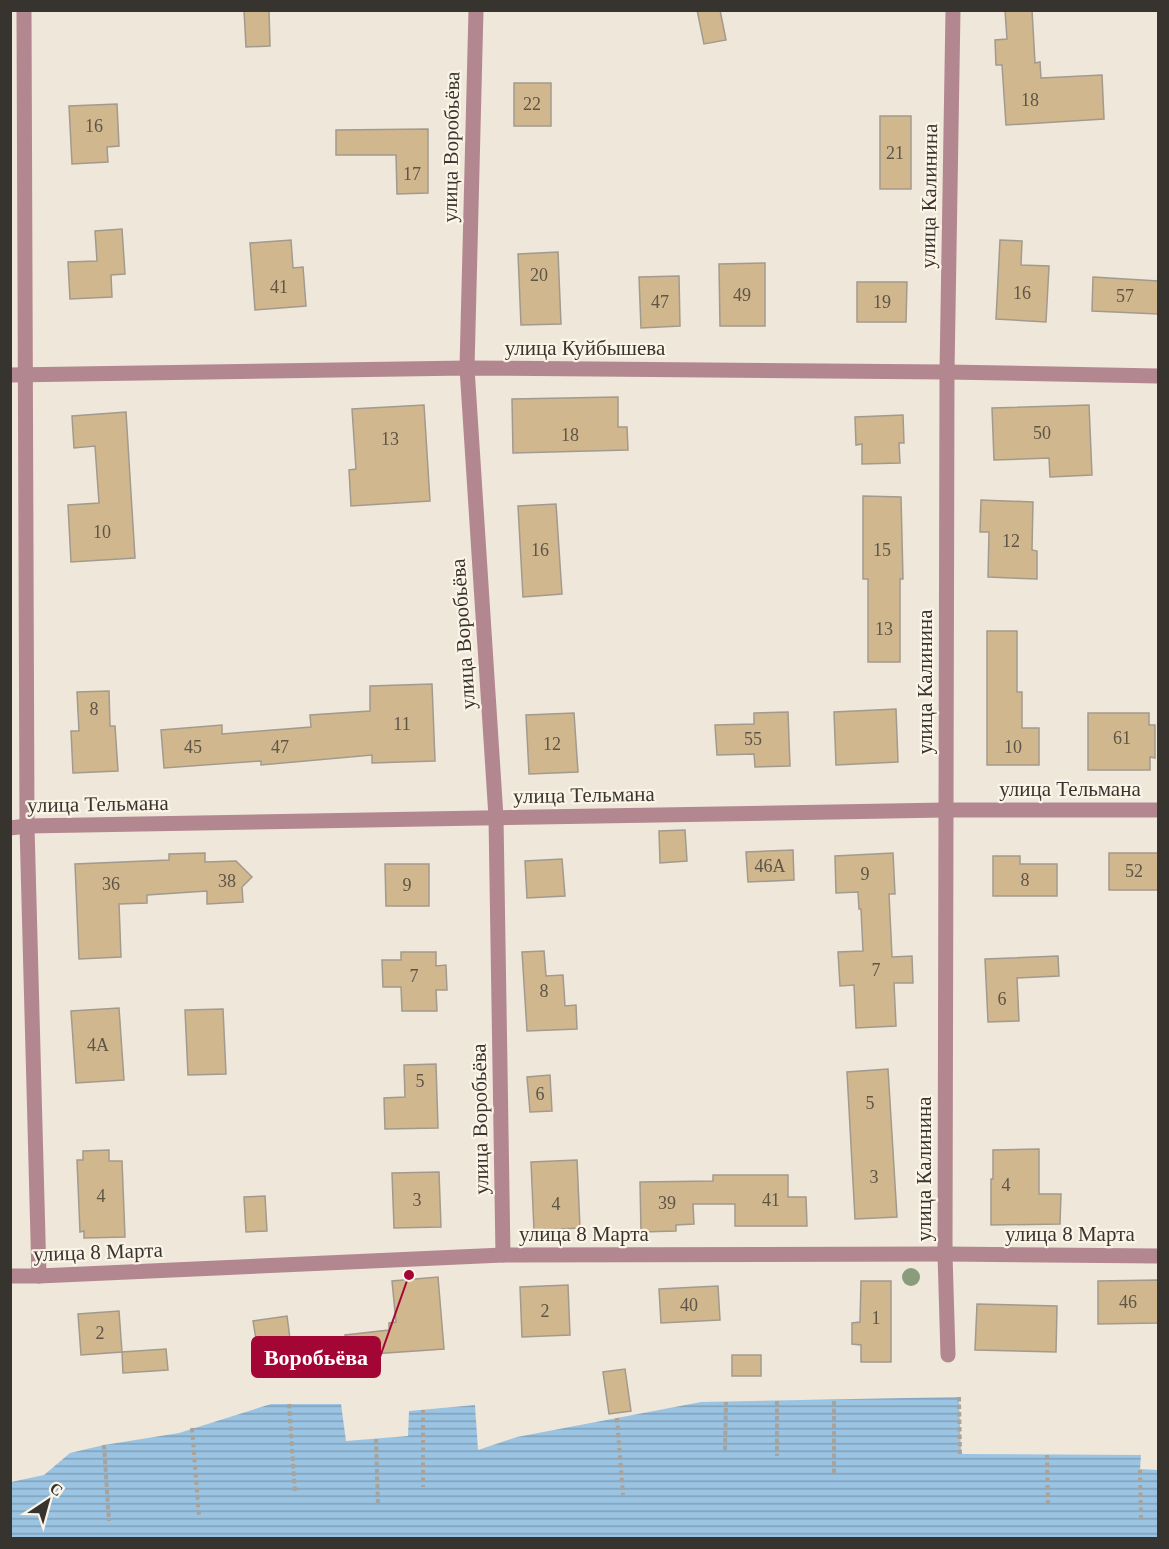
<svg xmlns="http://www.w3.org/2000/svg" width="1169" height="1549" font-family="Georgia,serif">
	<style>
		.water { fill: url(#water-rules) }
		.building { fill: #d1b78e; stroke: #a29a8e; stroke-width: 1.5 }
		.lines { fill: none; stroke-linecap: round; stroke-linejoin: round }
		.path { stroke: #a9a399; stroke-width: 4; stroke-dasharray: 4.5 3; stroke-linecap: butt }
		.minor { stroke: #b3878f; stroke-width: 15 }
		.tree { fill: #899d7c }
		.labels { text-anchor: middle; stroke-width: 4.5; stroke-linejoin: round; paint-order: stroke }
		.number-label { font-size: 18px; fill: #5e5547 }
		.street-label { font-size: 21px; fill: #37342f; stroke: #fcf4e7 }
		.leader { fill: none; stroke: #a30535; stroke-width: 2 }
		.callout-dot { fill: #a30535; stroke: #fcf4e7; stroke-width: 2 }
		.callout { fill: #a30535; stroke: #a30535; stroke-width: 2 }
		.callout-label { font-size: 22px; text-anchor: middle; font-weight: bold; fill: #fff }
	</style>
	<defs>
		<pattern id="water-rules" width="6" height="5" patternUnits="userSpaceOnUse" patternTransform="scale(1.5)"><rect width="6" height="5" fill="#9bc4e3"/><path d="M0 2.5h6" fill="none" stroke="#7fa0b8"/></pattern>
	</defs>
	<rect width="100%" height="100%" fill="#efe7da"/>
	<polygon class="water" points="959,1397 961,1454 1141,1455 1140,1469 1158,1470 1158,1538 11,1538 11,1482 44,1475 70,1453 104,1445 179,1433 271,1404 341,1404 346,1441 408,1436 409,1411 475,1405 478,1450 517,1437 701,1402"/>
	<g class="building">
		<polygon points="244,10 269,10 270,46 246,47"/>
		<polygon points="697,10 720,10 726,40 704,44"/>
		<polygon points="1005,10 1032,10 1035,63 1040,62 1041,78 1102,75 1104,119 1006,125 1002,65 996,65 995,40 1007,39"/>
		<rect x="514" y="83" width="37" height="43"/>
		<polygon points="117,104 119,146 107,147 108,162 72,164 69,106"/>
		<rect x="880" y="116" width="31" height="73"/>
		<polygon points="428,129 428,193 397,194 396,155 336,155 336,130"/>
		<polygon points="122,229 125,274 111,275 112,297 70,299 68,262 97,261 95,231"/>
		<polygon points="291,240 293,268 303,267 306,306 255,310 250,243"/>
		<polygon points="1000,240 1022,241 1021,265 1049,266 1046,322 996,319"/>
		<polygon points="558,252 561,324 521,325 518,254"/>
		<polygon points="765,263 765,326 720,326 719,264"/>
		<polygon points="679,276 680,326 641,328 639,277"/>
		<polygon points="1093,277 1158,281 1158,314 1092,311"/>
		<polygon points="857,282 907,282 906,322 857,322"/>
		<polygon points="618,397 618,427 627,427 628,450 513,453 512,399"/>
		<polygon points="424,405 430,501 351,506 349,470 356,469 352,409"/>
		<polygon points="1089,405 1092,475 1050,477 1049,458 994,460 992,408"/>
		<polygon points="126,412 135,558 71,562 68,505 99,503 95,446 74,448 72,416"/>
		<polygon points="903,415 904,443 899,443 900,463 862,464 862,444 856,445 855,417"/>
		<polygon points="863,496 901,497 903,579 900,579 900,662 868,662 868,579 863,579"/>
		<polygon points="981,500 1033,502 1032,550 1037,551 1037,579 988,577 989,532 980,532"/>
		<polygon points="556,504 562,594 523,597 518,506"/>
		<polygon points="987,631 1017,631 1017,692 1022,692 1022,728 1039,728 1039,765 987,765"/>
		<polygon points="432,684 435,761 372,763 372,755 261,765 261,761 164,768 161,730 222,725 222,734 311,727 310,715 370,711 370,686"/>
		<polygon points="109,691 110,726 115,726 118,771 73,773 71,731 79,731 77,692"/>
		<polygon points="896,709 898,762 836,765 834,712"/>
		<polygon points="788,712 790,766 755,767 754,754 717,755 715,725 754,724 754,713"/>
		<polygon points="574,713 578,772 529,774 526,715"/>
		<polygon points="1088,713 1149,713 1149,725 1155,725 1155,758 1150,757 1150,770 1088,770"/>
		<polygon points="685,830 687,861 660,863 659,831"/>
		<polygon points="793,850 794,880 748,882 746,852"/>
		<polygon points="205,853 205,862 236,861 252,877 242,887 243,902 207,904 207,891 147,895 147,903 119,904 121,957 79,959 75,864 169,860 169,854"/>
		<polygon points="893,853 895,894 889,894 892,957 912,956 913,983 894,983 896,1026 856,1028 854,985 840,986 838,952 863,951 861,909 859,909 858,892 836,893 835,856"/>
		<rect x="1109" y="853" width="49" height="37"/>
		<polygon points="993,856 1020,856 1020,864 1057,864 1057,896 993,896"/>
		<polygon points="562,859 565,896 527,898 525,861"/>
		<polygon points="385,864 429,864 429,906 386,906"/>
		<polygon points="544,951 546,976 563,975 565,1006 576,1005 577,1029 527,1031 522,952"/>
		<polygon points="401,952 436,952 436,966 446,965 447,990 436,990 437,1011 402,1011 401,987 383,987 382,960 401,960"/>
		<polygon points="1058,956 1059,976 1017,978 1019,1021 988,1022 985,959"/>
		<polygon points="119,1008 124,1080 76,1083 71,1011"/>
		<polygon points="223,1009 226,1074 188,1075 185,1010"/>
		<polygon points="436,1064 438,1128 385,1129 384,1098 405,1097 404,1065"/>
		<polygon points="888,1069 897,1217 855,1219 847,1072"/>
		<polygon points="550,1075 552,1111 530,1112 527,1077"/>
		<polygon points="1039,1149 1039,1194 1061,1194 1060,1224 991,1225 991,1179 993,1179 993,1150"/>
		<polygon points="109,1150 109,1161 122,1161 125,1237 84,1238 84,1231 80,1232 77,1160 83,1160 83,1151"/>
		<polygon points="577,1160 580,1228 534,1230 531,1162"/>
		<polygon points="439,1172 441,1227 394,1228 392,1173"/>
		<polygon points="713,1175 788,1175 788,1197 806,1197 807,1226 735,1226 735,1204 693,1204 694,1224 676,1225 676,1231 641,1232 640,1182 713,1181"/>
		<polygon points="265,1196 267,1231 246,1232 244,1197"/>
		<polygon points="438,1277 444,1349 372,1354 374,1372 350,1375 345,1335 389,1330 389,1323 396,1322 392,1281"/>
		<polygon points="1158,1280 1158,1323 1098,1324 1098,1281"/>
		<polygon points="861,1281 891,1281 891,1362 861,1362 861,1345 852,1344 852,1323 860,1322"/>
		<polygon points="568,1285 570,1335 522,1337 520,1287"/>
		<polygon points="718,1286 720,1320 661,1323 659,1289"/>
		<polygon points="977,1304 1057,1306 1056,1352 975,1350"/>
		<polygon points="119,1311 122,1352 81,1355 78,1314"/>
		<polygon points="287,1316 291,1346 258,1351 253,1321"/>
		<polygon points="166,1349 168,1370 123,1373 122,1352"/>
		<rect x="732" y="1355" width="29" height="21"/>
		<polygon points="625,1369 631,1411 609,1414 603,1372"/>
	</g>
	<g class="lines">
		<g class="path">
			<polyline points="959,1397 960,1454"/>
			<polyline points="777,1401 777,1456"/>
			<polyline points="289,1404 295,1492"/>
			<polyline points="423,1410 423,1487"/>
			<polyline points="617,1418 623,1495"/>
			<polyline points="192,1428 199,1516"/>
			<polyline points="376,1439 378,1506"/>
			<polyline points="104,1445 109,1521"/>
			<polyline points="725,1450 726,1402"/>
			<polyline points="1047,1455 1048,1503"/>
			<polyline points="1140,1470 1141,1520"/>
			<polyline points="834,1473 834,1400"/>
		</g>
		<g class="minor">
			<polyline points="24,10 27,826 39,1276"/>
			<polyline points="476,10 467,368 496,817 503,1255"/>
			<polyline points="10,375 467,368 947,372 1158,376"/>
			<polyline points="10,828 27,826 945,810 1158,810"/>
			<polyline points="10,1276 39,1276 503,1255 945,1254 1158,1256"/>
			<polyline points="948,1355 945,1254 947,372 953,10"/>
		</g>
	</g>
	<circle class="tree" cx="911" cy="1277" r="9"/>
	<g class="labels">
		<g class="number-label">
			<text x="1030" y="106">18</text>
			<text x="532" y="110">22</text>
			<text x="94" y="132">16</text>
			<text x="895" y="159">21</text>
			<text x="412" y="180">17</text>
			<text x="539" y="281">20</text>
			<text x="279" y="293">41</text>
			<text x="1022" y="299">16</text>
			<text x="742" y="301">49</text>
			<text x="1125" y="302">57</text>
			<text x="660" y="308">47</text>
			<text x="882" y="308">19</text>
			<text x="1042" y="439">50</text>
			<text x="570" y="441">18</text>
			<text x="390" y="445">13</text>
			<text x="102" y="538">10</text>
			<text x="1011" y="547">12</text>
			<text x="540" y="556">16</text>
			<text x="882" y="556">15</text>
			<text x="884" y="635">13</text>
			<text x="94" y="715">8</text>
			<text x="402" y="730">11</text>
			<text x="1122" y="744">61</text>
			<text x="753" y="745">55</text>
			<text x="552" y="750">12</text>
			<text x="193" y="753">45</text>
			<text x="280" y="753">47</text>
			<text x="1013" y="753">10</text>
			<text x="770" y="872">46А</text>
			<text x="1134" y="877">52</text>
			<text x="865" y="880">9</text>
			<text x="1025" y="886">8</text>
			<text x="227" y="887">38</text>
			<text x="111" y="890">36</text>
			<text x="407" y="891">9</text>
			<text x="876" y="976">7</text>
			<text x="414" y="982">7</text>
			<text x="544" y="997">8</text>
			<text x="1002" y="1005">6</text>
			<text x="98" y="1051">4А</text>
			<text x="420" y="1087">5</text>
			<text x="540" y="1100">6</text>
			<text x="870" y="1109">5</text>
			<text x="874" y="1183">3</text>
			<text x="1006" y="1191">4</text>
			<text x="101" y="1202">4</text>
			<text x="417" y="1206">3</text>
			<text x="771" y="1206">41</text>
			<text x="667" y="1209">39</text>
			<text x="556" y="1210">4</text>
			<text x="1128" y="1308">46</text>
			<text x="689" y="1311">40</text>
			<text x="545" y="1317">2</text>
			<text x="876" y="1324">1</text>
			<text x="100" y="1339">2</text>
		</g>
		<g class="street-label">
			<text transform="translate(451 147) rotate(-89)" y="7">улица Воробьёва</text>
			<text transform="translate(929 196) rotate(-89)" y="7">улица Калинина</text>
			<text x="585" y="355">улица Куйбышева</text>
			<text transform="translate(463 634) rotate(-94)" y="7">улица Воробьёва</text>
			<text transform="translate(925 682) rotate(-90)" y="7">улица Калинина</text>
			<text x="1070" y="796">улица Тельмана</text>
			<text transform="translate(584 795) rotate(-1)" y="7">улица Тельмана</text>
			<text transform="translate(98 804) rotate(-1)" y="7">улица Тельмана</text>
			<text transform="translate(480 1119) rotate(-91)" y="7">улица Воробьёва</text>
			<text transform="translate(924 1169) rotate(-90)" y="7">улица Калинина</text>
			<text x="584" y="1241">улица 8 Марта</text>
			<text x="1070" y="1241">улица 8 Марта</text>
			<text transform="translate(98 1252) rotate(-2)" y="7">улица 8 Марта</text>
		</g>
	</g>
	<path class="leader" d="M409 1275L380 1357"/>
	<circle class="callout-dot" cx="409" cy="1275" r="6"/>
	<rect class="callout" x="252" y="1337" width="128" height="40" rx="6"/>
	<g class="callout-label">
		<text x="316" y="1365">Воробьёва</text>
	</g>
	<rect width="1169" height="1549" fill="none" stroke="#37342f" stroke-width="24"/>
	<g transform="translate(48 1501) rotate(36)" stroke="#fcf4e7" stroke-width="4.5" paint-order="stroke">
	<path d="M0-4.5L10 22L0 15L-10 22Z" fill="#37342f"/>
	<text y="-9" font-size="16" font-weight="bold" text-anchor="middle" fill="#37342f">С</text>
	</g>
</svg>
